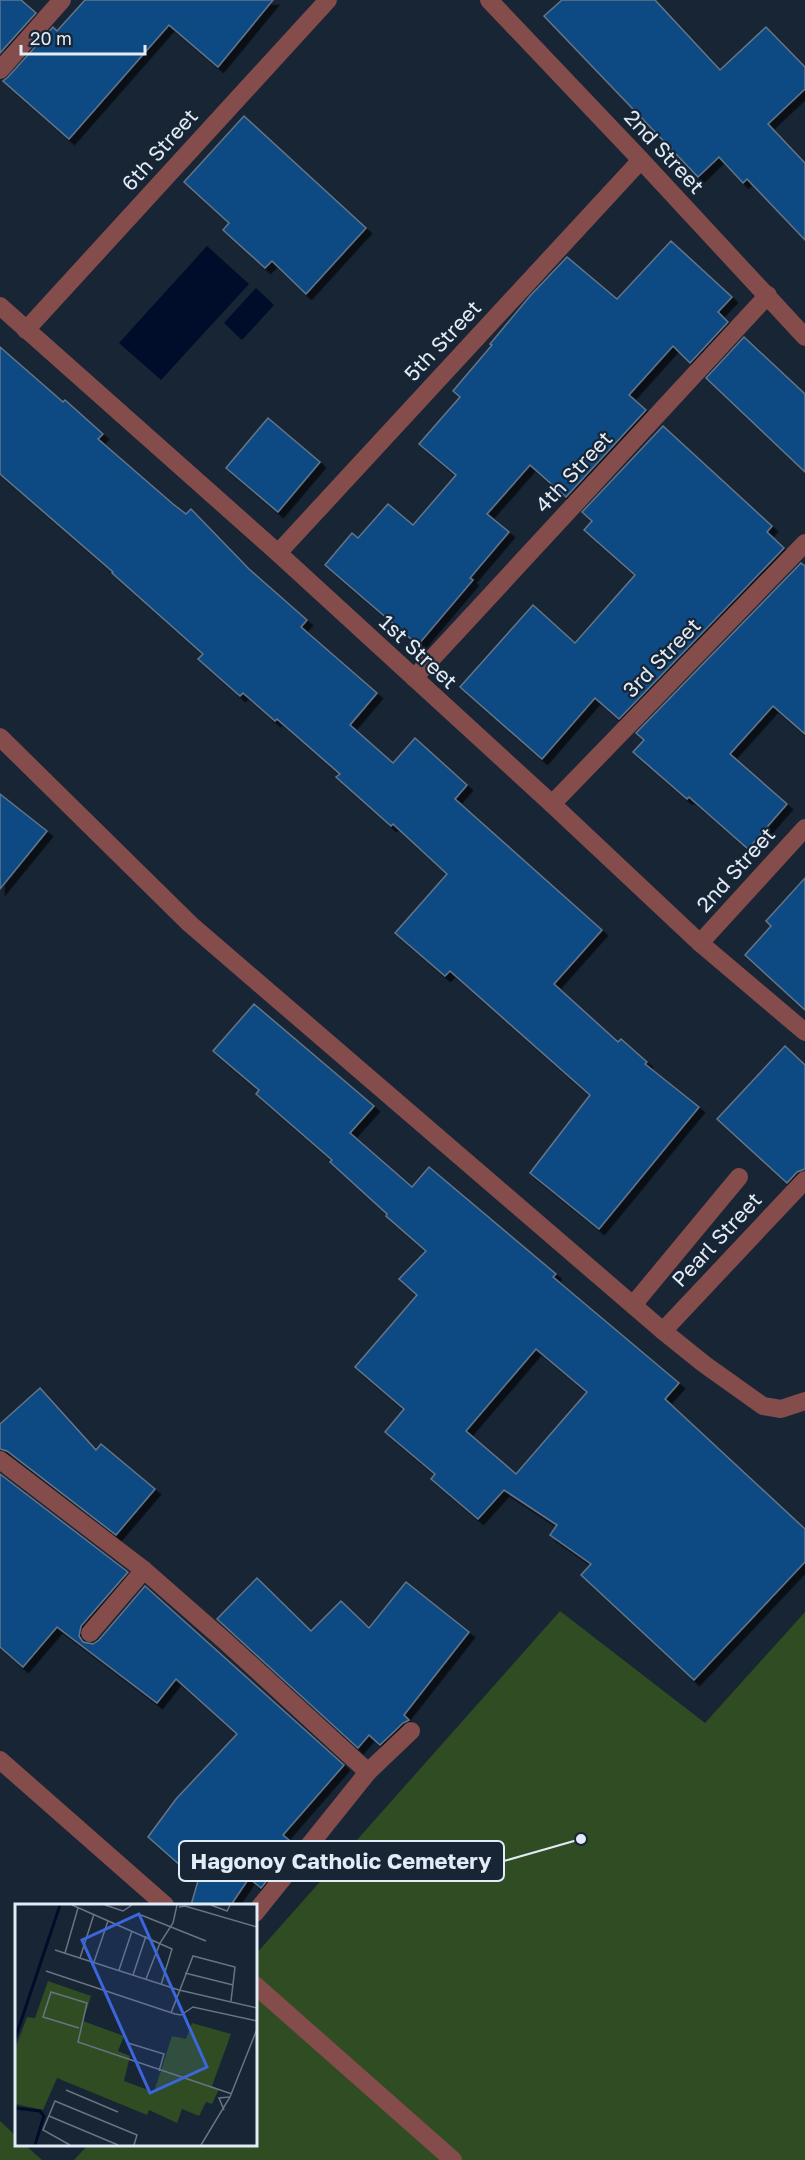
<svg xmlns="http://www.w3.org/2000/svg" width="805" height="2160" font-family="'Golos Text',sans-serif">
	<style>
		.green { fill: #2f4c23 }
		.water { fill: #000d2a }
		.building { fill: #0f4a82; stroke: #647588; stroke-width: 1.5; fill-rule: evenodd; filter: url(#shadow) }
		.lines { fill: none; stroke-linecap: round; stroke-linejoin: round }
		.minor { stroke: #844c4a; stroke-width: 18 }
		.labels { text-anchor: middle; stroke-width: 4.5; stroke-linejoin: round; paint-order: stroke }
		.street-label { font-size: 21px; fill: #e2ebf6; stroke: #172535 }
		.inset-river { fill: none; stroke: #000d2a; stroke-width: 3 }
		.inset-road { fill: none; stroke: #687482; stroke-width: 1.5 }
		.view { fill: #3b66dc; fill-opacity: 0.15; stroke: #3b66dc; stroke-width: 3 }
		.inset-edge { fill: none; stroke: #e2ebf6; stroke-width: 3 }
		.leader { fill: none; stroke: #e2ebf6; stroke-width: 2 }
		.callout-dot { fill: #e2ebf6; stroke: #172535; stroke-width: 2 }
		.callout { fill: #172535; stroke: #e2ebf6; stroke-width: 2 }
		.callout-label { font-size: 22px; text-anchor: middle; font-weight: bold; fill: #e2ebf6 }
	</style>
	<defs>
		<filter id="shadow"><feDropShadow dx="5.5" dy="5.5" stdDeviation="0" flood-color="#0009"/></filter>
	</defs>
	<rect width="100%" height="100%" fill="#172535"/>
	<g class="green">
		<polygon points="560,1611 705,1723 805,1612 805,2160 74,2160 89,2144 255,2144 255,1955"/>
		<polygon points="0,2121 16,2136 16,2144 24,2144 42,2160 0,2160"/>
	</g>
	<g class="water">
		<polygon points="207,246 249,284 161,380 119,343"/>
		<polygon points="256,288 274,305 242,340 224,323"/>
	</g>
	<g class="building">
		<polygon points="0,0 21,0 36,13 0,53"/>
		<polygon points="85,0 273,0 218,67 169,25 69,139 3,81 8,77 53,27 57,31"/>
		<polygon points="562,0 655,0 720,70 766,27 805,67 805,89 768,124 805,163 805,240 747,179 743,183 719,157 698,177 544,16"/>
		<polygon points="244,116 366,228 306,294 272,261 265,268 223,230 229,223 184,182"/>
		<polygon points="671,241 732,297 718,312 728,322 690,363 673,346 629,395 646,410 566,497 530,465 487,514 509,532 470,578 473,580 418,645 325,565 352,533 358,538 388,504 413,525 456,475 419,444 460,397 453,391 492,345 490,344 530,296 567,257 617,299"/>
		<polygon points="744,337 805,394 805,472 706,378"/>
		<polygon points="0,347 63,402 65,400 103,434 98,439 173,504 186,514 191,509 249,569 307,620 301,627 377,693 350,725 393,763 415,738 467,785 455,799 602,930 554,984 618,1042 621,1039 647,1062 645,1064 699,1107 599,1229 530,1173 590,1095 450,971 445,976 395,933 447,874 393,824 391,826 336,777 340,774 277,719 275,721 243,693 240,696 198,659 203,654 112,573 113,572 0,474"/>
		<polygon points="268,418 320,462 278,512 226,468"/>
		<polygon points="663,426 772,526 767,532 784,548 619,719 595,698 542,759 460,687 533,605 575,643 635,575 584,530 592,521 582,512"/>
		<polygon points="801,563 805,566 805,734 773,706 730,754 787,804 748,849 689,797 687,799 633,752 644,740 636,733"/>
		<polygon points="0,794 47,831 0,889"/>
		<polygon points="805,878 805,1010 745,955 771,926 766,921"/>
		<path d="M254 1004 374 1106 350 1133 412 1187 429 1167 556 1274 553 1277 679 1383 665 1399 805 1529V1562L694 1680 581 1575 591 1564 550 1535 557 1525 504 1490 478 1519 431 1479 435 1474 385 1432 404 1409 355 1367 417 1295 399 1279 426 1251 386 1216 387 1214 330 1162 332 1160 256 1094 259 1090 213 1051ZM536 1349 587 1392 516 1474 466 1431Z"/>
		<polygon points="785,1046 805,1065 805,1169 797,1172 787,1183 717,1119"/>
		<polygon points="40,1388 96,1450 101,1444 155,1489 116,1535 7,1451 0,1449 0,1424"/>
		<polygon points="0,1474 128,1572 81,1626 79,1636 83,1642 93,1644 99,1640 145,1586 344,1765 283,1835 295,1845 261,1888 249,1878 231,1905 191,1905 198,1881 148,1837 176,1799 237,1734 176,1679 157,1703 57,1627 23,1667 0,1647"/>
		<polygon points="257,1578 311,1631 341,1601 369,1628 406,1582 469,1632 404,1715 409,1720 403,1723 380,1745 369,1735 358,1748 217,1619"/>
	</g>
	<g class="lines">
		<g class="minor">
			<polyline points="489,0 641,160 805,337"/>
			<polyline points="0,70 62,0"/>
			<polyline points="0,306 278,553 552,804 700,943 805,1032"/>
			<polyline points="26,330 328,0"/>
			<polyline points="278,553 641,160"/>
			<polyline points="414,678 768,295"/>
			<polyline points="0,737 190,924 663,1331 704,1364 763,1406 781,1409 805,1401"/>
			<polyline points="552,804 805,543"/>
			<polyline points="700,943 805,828"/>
			<polyline points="633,1305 739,1177"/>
			<polyline points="663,1331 805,1180"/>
			<polyline points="0,1460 144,1570 225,1641 368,1772 255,1913"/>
			<polyline points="90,1633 144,1570"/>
			<polyline points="0,1760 165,1905"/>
			<polyline points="368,1772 411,1731"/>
			<polyline points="255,1985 453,2160"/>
		</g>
	</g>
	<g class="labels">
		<g class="street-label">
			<text transform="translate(160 150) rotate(-48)" y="7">6th Street</text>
			<text transform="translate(664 152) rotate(47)" y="7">2nd Street</text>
			<text transform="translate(443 341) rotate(-47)" y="7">5th Street</text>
			<text transform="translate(574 472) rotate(-47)" y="7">4th Street</text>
			<text transform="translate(418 652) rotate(43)" y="7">1st Street</text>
			<text transform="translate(662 658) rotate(-46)" y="7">3rd Street</text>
			<text transform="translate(736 870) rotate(-48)" y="7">2nd Street</text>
			<text transform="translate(717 1240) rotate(-47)" y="7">Pearl Street</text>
		</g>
	</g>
	<g transform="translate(15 1904)">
		<rect width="242" height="242" fill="#172535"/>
		<path d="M33 77 76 92 68 117 109 132 103 147 115 152 109 177 139 188 157 132 171 135 177 119 216 130 197 182 204 185 197 200 191 198 184 212 167 205 162 219 134 206 132 211 42 174 28 206 0 200V145L12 113 20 114Z" fill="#2f4c23"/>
		<path class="inset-river" d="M0 135 45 1M0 204 25 207 29 212 20 241"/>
		<path class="inset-road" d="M57 1 157 45 146 81M90 1 108 7 117 1M196 1 212 7 215 1M164 3 170 2 242 23M126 11 191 37M40 46 164 86 242 104M50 49 63 4M65 54 79 10M79 58 93 17M104 66 117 27M31 67 160 110 166 111 178 103 242 117M170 69 218 81M118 71 131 32M131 75 145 39 158 19 162 1M156 109 178 52 220 63 216 97M64 124 28 113 36 88 72 99 63 138 217 190M113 139 149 150 144 167M51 186 103 208M209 206 204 194 215 193M34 212 103 241M55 241 28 226 40 197 122 231 119 241M186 241 215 193 242 125"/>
		<path class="view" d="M124 10 192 163 135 189 67 36Z"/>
		<rect width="242" height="242" class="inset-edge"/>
	</g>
	<path class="leader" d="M581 1839L504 1861"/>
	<circle class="callout-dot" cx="581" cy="1839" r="6"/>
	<rect class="callout" x="179" y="1841" width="325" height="40" rx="6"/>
	<g class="callout-label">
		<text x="341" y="1869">Hagonoy Catholic Cemetery</text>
	</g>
	<path d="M21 45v9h124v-9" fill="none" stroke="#e2ebf6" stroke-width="3"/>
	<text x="30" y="45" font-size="18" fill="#e2ebf6" stroke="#172535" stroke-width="4.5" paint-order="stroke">20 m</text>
</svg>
